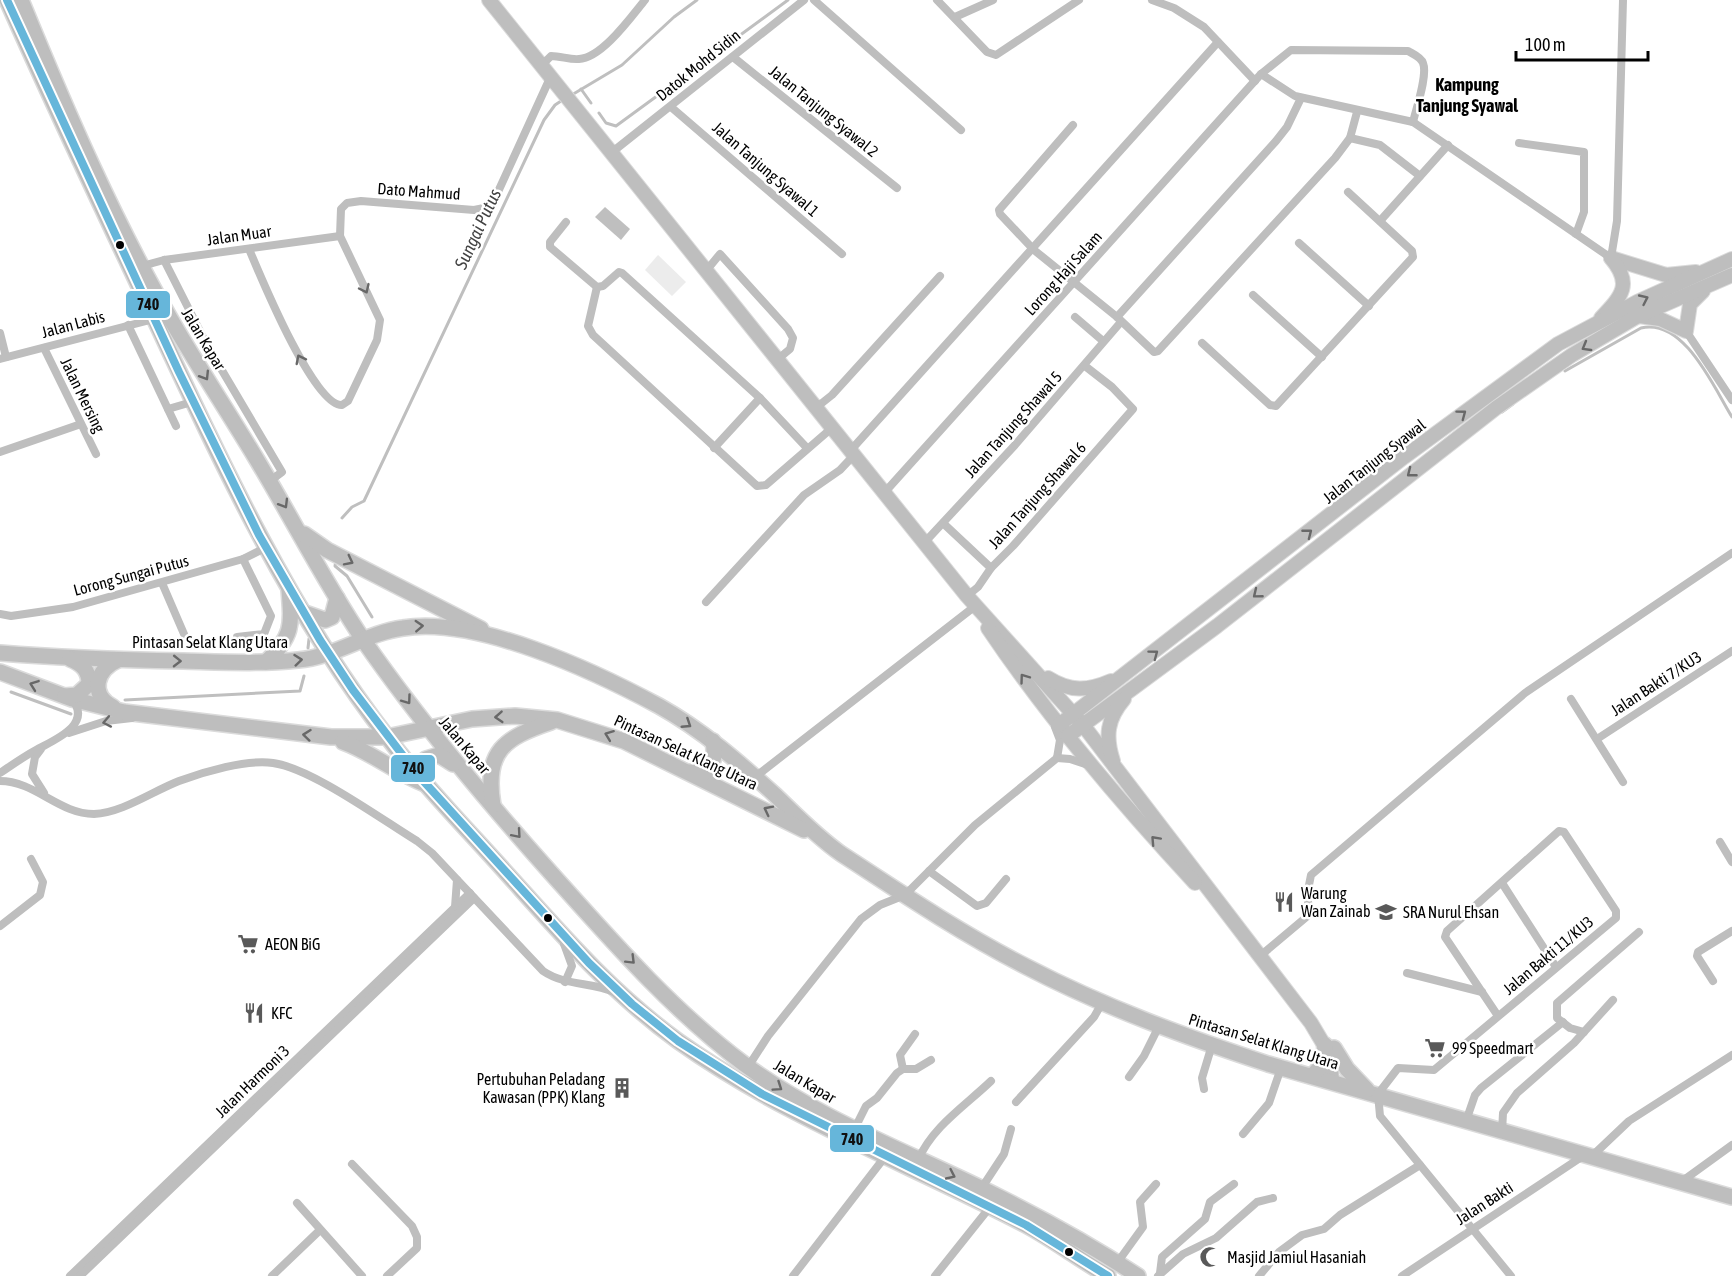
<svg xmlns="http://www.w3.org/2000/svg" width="1732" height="1276" font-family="'Asap Condensed',sans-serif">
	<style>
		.green { fill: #ececec }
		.water { fill: #bfbfbf }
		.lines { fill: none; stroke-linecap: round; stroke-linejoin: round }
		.stream { stroke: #bfbfbf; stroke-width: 3 }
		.primary-casing { stroke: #dbdbdb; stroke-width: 16 }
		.highway-casing { stroke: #dbdbdb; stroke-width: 18 }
		.street { stroke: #bebebe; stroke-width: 8 }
		.primary { stroke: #bebebe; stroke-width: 14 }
		.highway { stroke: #bebebe; stroke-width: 15 }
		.bus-1-casing { stroke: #fff; stroke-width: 12 }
		.bus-1 { stroke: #66b6da; stroke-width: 8 }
		.oneway { stroke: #686868 }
		.bus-dot { fill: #000; stroke: #fff; stroke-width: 2 }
		.labels { text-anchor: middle; stroke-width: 5; stroke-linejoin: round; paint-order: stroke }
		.street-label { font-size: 16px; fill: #000; stroke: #fff }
		.poi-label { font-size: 16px; fill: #000; stroke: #fff; text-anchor: start }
		.neighbourhood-label { font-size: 18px; font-weight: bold; fill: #000; stroke: #fff }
		.water-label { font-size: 18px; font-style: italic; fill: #444; stroke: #fff }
		.line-badge { stroke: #fff; stroke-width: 2 }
		.pale-badge-label { font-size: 16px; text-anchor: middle; font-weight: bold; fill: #111 }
	</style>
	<rect width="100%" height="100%" fill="#fff"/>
	<polygon class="green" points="658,255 686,282 672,296 645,270"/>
	<polygon class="water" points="605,207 630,229 621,240 595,217"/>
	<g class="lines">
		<g class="stream">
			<polyline points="581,89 591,103"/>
			<polyline points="570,96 622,65 674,17 697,0"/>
			<polyline points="599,113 606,123 616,126 788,0"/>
			<path d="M1565 371 1641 328C1684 318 1713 386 1732 417"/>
			<polyline points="1502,412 1513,404"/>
			<polyline points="342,518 352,507 364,501 544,120 555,105 564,99"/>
			<polyline points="336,560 335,566 347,576 372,617"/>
			<polyline points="308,648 309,639"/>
			<polyline points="11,692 71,714"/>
			<polyline points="125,700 300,691 304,676"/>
		</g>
		<g class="primary-casing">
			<g id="primary">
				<polyline points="489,0 967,596 1083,725 1311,1023 1330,1055 1332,1081"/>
				<polyline points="1611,258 1666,275 1696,272"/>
				<polyline points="1639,316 1660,319 1686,331 1690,304 1703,291"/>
				<path d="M1601 318C1622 296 1633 284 1611 258"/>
				<path d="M988 628C1049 719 1120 802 1195 883"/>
				<path d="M1048 678C1070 692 1088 691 1111 681"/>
				<polyline points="1059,725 1404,457 1558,344 1637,302 1732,259"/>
				<polyline points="1068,736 1217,626 1496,408 1572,355 1638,316 1732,275"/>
				<path d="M1113 761C1105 736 1107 719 1124 699"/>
			</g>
		</g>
		<g class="highway-casing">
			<g id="highway">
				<path d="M7 0C54 107 104 212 154 318 220 460 291 614 388 738 425 787 469 831 509 876 563 936 613 994 678 1041 786 1118 910 1164 1026 1225 1054 1240 1080 1260 1108 1276"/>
				<path d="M21 0C66 110 114 222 174 325 201 371 230 415 257 460 293 520 325 583 364 641 421 723 485 799 551 873 611 940 672 1010 744 1064 823 1122 914 1154 1001 1198 1047 1221 1094 1247 1138 1276"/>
				<polyline points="304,534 327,550 481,629"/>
				<polyline points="305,613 325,620 332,617 337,598"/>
				<path d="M0 653C61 658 122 660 183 661 222 662 260 664 298 660 335 657 366 633 403 628 477 616 594 671 659 706 702 730 739 762 775 795 796 815 816 836 840 853 901 893 962 934 1027 967 1104 1007 1186 1037 1268 1064L1732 1197"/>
				<path d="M266 662C293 636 292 626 289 590"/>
				<polyline points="0,672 72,699 124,712 331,737 387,737 472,719 515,716 557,720 624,741 804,830"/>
				<path d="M65 696 77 695 89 684C89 670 82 664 70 659"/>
				<path d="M113 707C89 695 96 669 118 660"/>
				<path d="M343 742C373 753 396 773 425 784"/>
				<path d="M689 772H706C715 762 715 754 713 741"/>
				<polyline points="427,784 423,768 426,759 439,755 453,764"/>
				<path d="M493 805C484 751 504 738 551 722"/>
				<polyline points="1334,1048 1347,1069 1367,1090"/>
				<polyline points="1312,1076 1323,1064 1325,1045"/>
			</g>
		</g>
		<g class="street">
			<polyline points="814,0 961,130"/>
			<polyline points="937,0 987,52 996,55 1079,0"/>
			<polyline points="1152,0 1174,8 1204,27 1255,81"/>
			<polyline points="955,17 993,0"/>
			<polyline points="733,57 897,188"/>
			<path d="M541 66 551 56C561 56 570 60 579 59 602 58 631 17 645 0"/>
			<polyline points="1261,74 1295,96 1413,122 1611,258 1617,221 1623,0"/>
			<polyline points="671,107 842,254"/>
			<polyline points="1073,125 999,210 1000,214 1034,250 1117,317 1154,352 1158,351 1335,158 1350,138 1357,112"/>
			<polyline points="1350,138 1380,145 1420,176"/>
			<polyline points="1519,143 1584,152 1584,212 1576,234"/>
			<polyline points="611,153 804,0"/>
			<polyline points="1380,221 1448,145"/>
			<polyline points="566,222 550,242 550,247 597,287 603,286 619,272 622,273 760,398 807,448"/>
			<polyline points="1299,243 1369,306"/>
			<path d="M249 249C260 275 314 407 342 405L348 401 377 340 380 320 340 236 341 209 347 203 361 201 474 210 484 208 497 194 550 78"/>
			<polyline points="164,260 207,345 282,472 270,481"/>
			<polyline points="142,266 164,260 340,236"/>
			<polyline points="706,271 720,254 788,329 793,338 790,349 778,359"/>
			<polyline points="597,287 588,326 593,335 757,486 766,485 833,427"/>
			<polyline points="1253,295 1322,357"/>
			<polyline points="1075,317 1103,341"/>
			<polyline points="1117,317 1276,141 1287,127 1301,98"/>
			<polyline points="128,325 176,426"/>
			<polyline points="1686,331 1732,400"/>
			<polyline points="0,333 6,357"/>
			<polyline points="1202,343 1270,405 1276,406 1413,257 1412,251 1348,192"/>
			<polyline points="44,348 96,454"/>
			<polyline points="0,359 154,319"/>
			<polyline points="817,407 832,395 940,276"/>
			<polyline points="168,409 192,402"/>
			<polyline points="714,448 760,398"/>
			<polyline points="851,450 1218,42"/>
			<polyline points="0,452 81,424"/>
			<path d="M885 492 1261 74 1291 50 1408 51C1413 54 1421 57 1423 63 1428 75 1416 109 1413 122"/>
			<polyline points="944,524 991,568"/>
			<polyline points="925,542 1015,445 1120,323"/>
			<polyline points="162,583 184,634"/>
			<polyline points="967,596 978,587 991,568 1013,546 1133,409 1112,387 1085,366"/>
			<polyline points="706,602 804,495 840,470 855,454"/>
			<polyline points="0,614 11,616 73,607 243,559 267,547"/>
			<polyline points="237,637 264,634 271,616 243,559"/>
			<polyline points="1571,699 1623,782"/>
			<polyline points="1055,727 1060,740 1057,758"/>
			<polyline points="69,733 106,721 132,718"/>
			<polyline points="1597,739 1732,651"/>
			<polyline points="41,749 35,757 32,774 44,793"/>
			<polyline points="1057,758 1070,759 1088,765"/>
			<path d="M0 773C12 765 23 757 36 750 54 740 93 725 72 699"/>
			<polyline points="755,777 974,607"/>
			<path d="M0 781C35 781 59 814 94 814 122 813 153 791 179 781 203 772 247 759 273 763 311 768 381 819 417 841L432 853 543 971C565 986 591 982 614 992"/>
			<polyline points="1720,842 1732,862"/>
			<polyline points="929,871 977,906 986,903 1006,879"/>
			<polyline points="1502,883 1556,967"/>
			<polyline points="455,907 457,880"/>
			<polyline points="0,926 40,895 43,882 31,859"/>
			<polyline points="564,944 572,966 565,982"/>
			<polyline points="1260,956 1310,914 1307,895 1311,875 1525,693 1732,553"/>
			<polyline points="1407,973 1482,992"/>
			<polyline points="1713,981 1697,956 1698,952 1732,931"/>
			<polyline points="1498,1016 1445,937 1447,931 1559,831 1564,832 1616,911 1616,918 1434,1070 1398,1068 1378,1094 1380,1116 1511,1276"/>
			<polyline points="1584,1032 1570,1028 1557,1018 1557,1003 1639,932"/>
			<polyline points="748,1067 768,1036 861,919 880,905 905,895 975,825 1057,758"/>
			<polyline points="903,1069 900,1055 915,1034"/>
			<polyline points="1129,1077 1144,1056 1159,1026"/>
			<polyline points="1204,1089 1202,1078 1212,1045"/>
			<polyline points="1016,1102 1094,1017 1102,1003"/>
			<polyline points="1466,1121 1475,1095 1481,1088 1563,1022"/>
			<polyline points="854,1130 866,1106 877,1098 897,1073 903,1069 916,1069 931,1060"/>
			<polyline points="1502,1132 1503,1113 1517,1093 1574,1043 1613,1000"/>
			<polyline points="1243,1134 1269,1103 1281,1068"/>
			<polyline points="1590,1158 1629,1121 1732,1055"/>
			<path d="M918 1160C933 1126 965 1106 991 1081"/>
			<polyline points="352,1164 412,1226 417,1237 417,1248 387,1276"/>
			<polyline points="1681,1182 1732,1145"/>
			<polyline points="981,1189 1004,1154 1011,1129"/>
			<polyline points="297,1203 362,1276"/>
			<polyline points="1117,1263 1143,1227 1140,1202 1156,1184"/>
			<polyline points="1160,1273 1162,1257 1205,1219 1210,1202 1234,1184"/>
			<polyline points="70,1276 470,893"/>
			<polyline points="80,1276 474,898"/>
			<polyline points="272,1276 320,1230"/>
			<polyline points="793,1276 884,1158"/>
			<polyline points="935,1276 990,1207"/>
			<polyline points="1158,1276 1183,1254 1216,1238 1257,1202 1273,1198"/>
			<polyline points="1259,1276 1279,1252 1302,1235 1324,1229 1340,1215 1420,1165"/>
			<polyline points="1402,1276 1583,1156"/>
		</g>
		<use href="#primary" class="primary"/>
		<use href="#highway" class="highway"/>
		<g class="bus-1-casing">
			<polyline id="bus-1" points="7,0 179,372 259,535 320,640 353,690 417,774 589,963 632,1004 678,1041 762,1094 1026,1225 1108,1276"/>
		</g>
		<use href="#bus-1" class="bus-1"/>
	</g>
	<defs><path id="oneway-chevron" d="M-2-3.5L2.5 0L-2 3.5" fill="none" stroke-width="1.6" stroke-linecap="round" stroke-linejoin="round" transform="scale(1.5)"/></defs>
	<g class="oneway">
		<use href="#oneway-chevron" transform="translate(365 289) rotate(65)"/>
		<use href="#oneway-chevron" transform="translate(1644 299) rotate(-25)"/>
		<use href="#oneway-chevron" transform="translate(1586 347) rotate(150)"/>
		<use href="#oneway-chevron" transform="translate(300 359) rotate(-117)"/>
		<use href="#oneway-chevron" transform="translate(205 376) rotate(58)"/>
		<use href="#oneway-chevron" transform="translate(1462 414) rotate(-37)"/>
		<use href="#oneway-chevron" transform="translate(1411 473) rotate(142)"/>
		<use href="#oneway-chevron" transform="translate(284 504) rotate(59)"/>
		<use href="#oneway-chevron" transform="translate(1308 533) rotate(-38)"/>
		<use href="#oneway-chevron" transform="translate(349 561) rotate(27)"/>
		<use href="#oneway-chevron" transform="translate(1257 594) rotate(141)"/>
		<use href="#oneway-chevron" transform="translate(419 626) rotate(-3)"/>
		<use href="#oneway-chevron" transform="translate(1154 654) rotate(-37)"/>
		<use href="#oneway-chevron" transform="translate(298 660) rotate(-6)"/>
		<use href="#oneway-chevron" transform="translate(177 661) rotate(1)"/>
		<use href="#oneway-chevron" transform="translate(1024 678) rotate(-126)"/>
		<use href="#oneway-chevron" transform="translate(34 685) rotate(-160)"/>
		<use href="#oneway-chevron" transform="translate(407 700) rotate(54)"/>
		<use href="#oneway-chevron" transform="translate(499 717) rotate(176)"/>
		<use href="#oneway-chevron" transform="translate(107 722) rotate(169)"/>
		<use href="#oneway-chevron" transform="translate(687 724) rotate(33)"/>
		<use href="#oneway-chevron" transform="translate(307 735) rotate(-174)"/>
		<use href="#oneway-chevron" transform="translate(609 735) rotate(-159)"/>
		<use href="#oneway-chevron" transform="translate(768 810) rotate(-153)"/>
		<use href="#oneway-chevron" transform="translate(517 834) rotate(49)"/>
		<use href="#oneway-chevron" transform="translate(1155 840) rotate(-133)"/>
		<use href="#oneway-chevron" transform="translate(631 960) rotate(45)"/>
		<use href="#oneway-chevron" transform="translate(778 1087) rotate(34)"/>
		<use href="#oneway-chevron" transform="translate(951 1175) rotate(25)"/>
	</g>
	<defs>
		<g id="restaurant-bare" transform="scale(1.62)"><path d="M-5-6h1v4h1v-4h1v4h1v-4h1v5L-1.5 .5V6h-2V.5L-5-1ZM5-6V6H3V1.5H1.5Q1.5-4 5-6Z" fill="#595959" stroke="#fff" stroke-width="2.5" paint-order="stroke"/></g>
		<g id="school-bare" transform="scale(1.62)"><path d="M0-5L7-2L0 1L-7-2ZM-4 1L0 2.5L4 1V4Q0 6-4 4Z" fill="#595959" stroke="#fff" stroke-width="2.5" paint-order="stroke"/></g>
		<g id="supermarket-bare" transform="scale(1.62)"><path d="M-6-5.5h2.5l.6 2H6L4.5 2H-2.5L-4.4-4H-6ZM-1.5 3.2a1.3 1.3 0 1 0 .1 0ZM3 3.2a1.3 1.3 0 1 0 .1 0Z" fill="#595959" stroke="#fff" stroke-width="2.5" paint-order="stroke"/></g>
		<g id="building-bare" transform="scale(1.62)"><path d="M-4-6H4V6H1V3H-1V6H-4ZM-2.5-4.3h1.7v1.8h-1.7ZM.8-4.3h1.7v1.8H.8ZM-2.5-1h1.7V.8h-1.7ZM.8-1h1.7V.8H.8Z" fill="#595959" stroke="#fff" stroke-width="2.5" paint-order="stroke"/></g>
		<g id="mosque-bare" transform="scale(1.62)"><path d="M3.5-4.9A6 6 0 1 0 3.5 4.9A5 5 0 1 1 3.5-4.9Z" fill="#595959" stroke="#fff" stroke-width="2.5" paint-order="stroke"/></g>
	</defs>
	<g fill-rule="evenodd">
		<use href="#restaurant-bare" x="1284" y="902"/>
		<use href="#school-bare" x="1386" y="912"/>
		<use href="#supermarket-bare" x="248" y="944"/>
		<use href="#restaurant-bare" x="254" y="1013"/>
		<use href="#supermarket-bare" x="1435" y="1048"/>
		<use href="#building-bare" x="622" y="1088"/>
		<use href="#mosque-bare" x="1210" y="1257"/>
	</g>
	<g class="bus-dot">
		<circle cx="120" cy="245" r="5"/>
		<circle cx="548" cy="918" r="5"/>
		<circle cx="1069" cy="1252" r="5"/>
	</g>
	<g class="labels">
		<g class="street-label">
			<text transform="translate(698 65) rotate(-39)" y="6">Datok Mohd Sidin</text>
			<text transform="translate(824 111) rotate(39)" y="6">Jalan Tanjung Syawal 2</text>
			<text transform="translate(766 169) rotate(41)" y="6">Jalan Tanjung Syawal 1</text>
			<text transform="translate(419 191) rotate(4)" y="6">Dato Mahmud</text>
			<text transform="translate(239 235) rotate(-8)" y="6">Jalan Muar</text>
			<text transform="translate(1063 273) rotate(-48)" y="6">Lorong Haji Salam</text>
			<text transform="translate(73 324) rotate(-15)" y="6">Jalan Labis</text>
			<text transform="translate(204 339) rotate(59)" y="6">Jalan Kapar</text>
			<text transform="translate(83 395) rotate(64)" y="6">Jalan Mersing</text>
			<text transform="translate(1013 424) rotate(-48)" y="6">Jalan Tanjung Shawal 5</text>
			<text transform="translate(1374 461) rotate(-38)" y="6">Jalan Tanjung Syawal</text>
			<text transform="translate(1037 495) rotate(-48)" y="6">Jalan Tanjung Shawal 6</text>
			<text transform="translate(131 575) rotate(-15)" y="6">Lorong Sungai Putus</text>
			<text x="210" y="648">Pintasan Selat Klang Utara</text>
			<text transform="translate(1656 683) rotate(-33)" y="6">Jalan Bakti 7/KU3</text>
			<text transform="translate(465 745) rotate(50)" y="6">Jalan Kapar</text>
			<text transform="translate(686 752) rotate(25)" y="6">Pintasan Selat Klang Utara</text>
			<text transform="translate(1548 955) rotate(-40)" y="6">Jalan Bakti 11/KU3</text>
			<text transform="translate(1264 1041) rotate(17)" y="6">Pintasan Selat Klang Utara</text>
			<text transform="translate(252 1081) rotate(-44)" y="6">Jalan Harmoni 3</text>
			<text transform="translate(805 1081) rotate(31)" y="6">Jalan Kapar</text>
			<text transform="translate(1484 1203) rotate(-33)" y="6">Jalan Bakti</text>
		</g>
		<g class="poi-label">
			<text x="1301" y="899">Warung<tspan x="1301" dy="18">Wan Zainab</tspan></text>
			<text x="1403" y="918">SRA Nurul Ehsan</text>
			<text x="265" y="950">AEON BiG</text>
			<text x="271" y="1019">KFC</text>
			<text x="1452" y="1054">99 Speedmart</text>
			<text x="605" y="1085" text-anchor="end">Pertubuhan Peladang<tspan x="605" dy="18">Kawasan (PPK) Klang</tspan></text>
			<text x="1227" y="1263">Masjid Jamiul Hasaniah</text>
		</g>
		<g class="neighbourhood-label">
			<text x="1467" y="91">Kampung<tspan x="1467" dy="21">Tanjung Syawal</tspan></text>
		</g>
		<g class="water-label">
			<text transform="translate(478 229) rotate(-65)" y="6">Sungai Putus</text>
		</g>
	</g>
	<g class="line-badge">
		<rect x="125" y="290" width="46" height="29" rx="6" fill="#66b6da"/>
		<rect x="390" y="754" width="46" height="29" rx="6" fill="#66b6da"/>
		<rect x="829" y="1124" width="46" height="29" rx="6" fill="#66b6da"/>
	</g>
	<g class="pale-badge-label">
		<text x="148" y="310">740</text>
		<text x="413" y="774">740</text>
		<text x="852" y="1145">740</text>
	</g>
	<path d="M1516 51v9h132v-9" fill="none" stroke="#000000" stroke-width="3"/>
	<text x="1525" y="51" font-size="18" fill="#000000" stroke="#ffffff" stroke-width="4.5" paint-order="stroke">100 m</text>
</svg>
